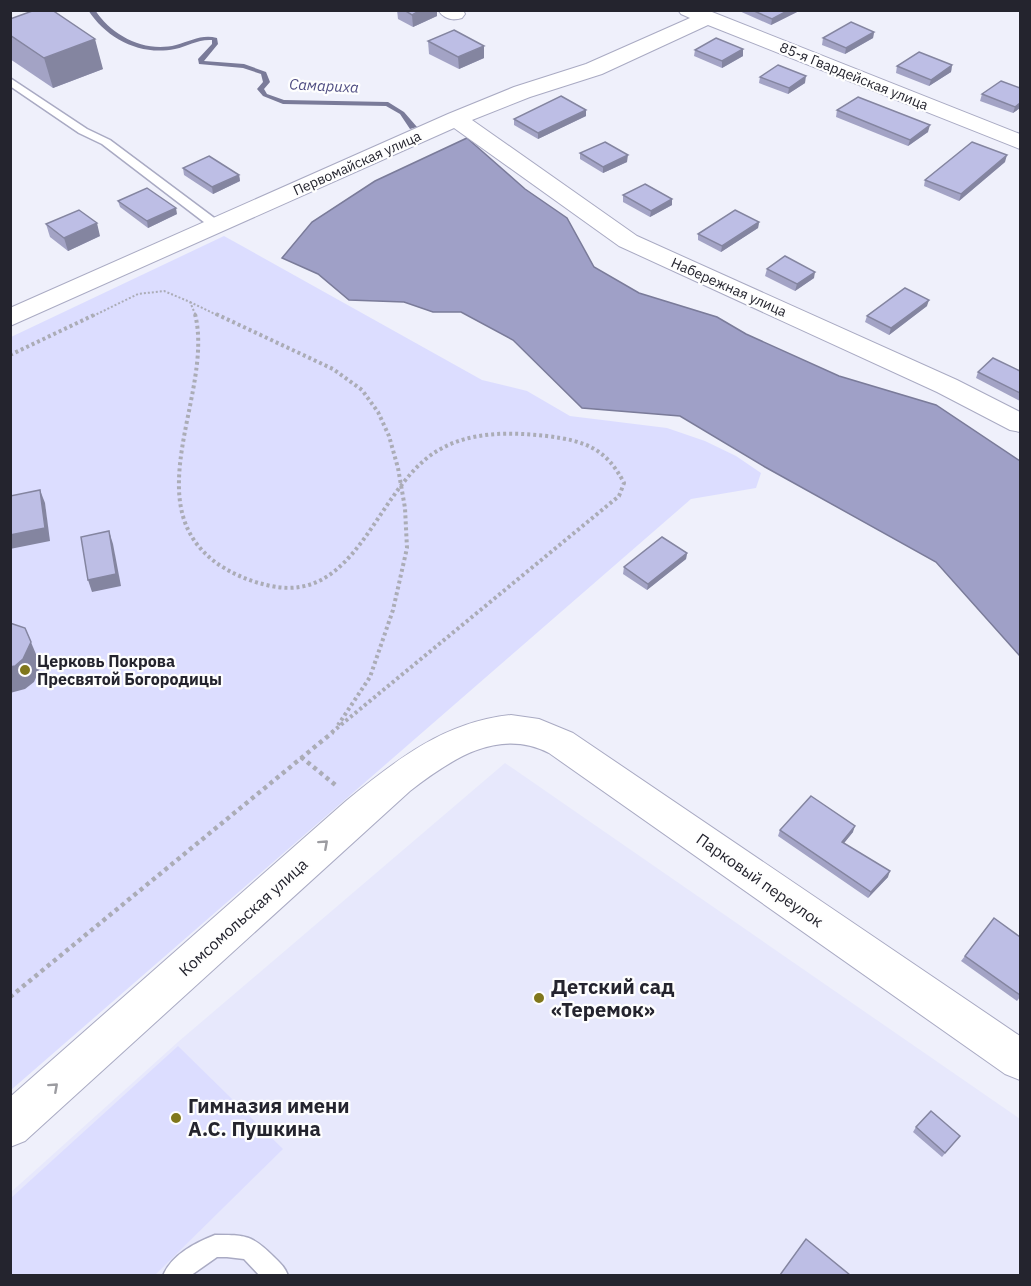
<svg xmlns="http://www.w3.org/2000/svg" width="1031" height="1286" font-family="'IBM Plex Sans',sans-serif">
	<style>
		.built { fill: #e7e8fc }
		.green { fill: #dcddff }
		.water { fill: #9fa0c7; stroke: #7a7b99; stroke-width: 1.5 }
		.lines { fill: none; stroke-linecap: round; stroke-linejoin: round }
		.stream { fill: #7a7b99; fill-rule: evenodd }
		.lane-casing { stroke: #a9aac3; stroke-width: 3 }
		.street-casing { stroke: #a9aac3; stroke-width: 2 }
		.path-far2 { stroke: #abacb6; stroke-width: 2; stroke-dasharray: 2 2; stroke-linecap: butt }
		.path-far1 { stroke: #abacb6; stroke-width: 4; stroke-dasharray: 3 3; stroke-linecap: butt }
		.path { stroke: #abacb6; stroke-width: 4.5; stroke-dasharray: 4 4; stroke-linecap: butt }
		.lane { fill: #fff; fill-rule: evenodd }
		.street { fill: #fff; fill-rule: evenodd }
		.wall { fill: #a3a3c5 }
		.shaded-wall { fill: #8485a0 }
		.building { fill: #bdbee5; stroke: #8485a0; stroke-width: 1.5 }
		.oneway { stroke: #9c9ca1 }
		.poi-dot { fill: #80771c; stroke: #fefefe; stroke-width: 2 }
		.labels { text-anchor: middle; stroke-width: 4.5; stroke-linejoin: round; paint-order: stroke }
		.far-street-label { font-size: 14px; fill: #24242e; stroke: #fefefe }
		.far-water-label { font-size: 15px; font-style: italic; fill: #4f4d82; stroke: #fefefe }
		.poi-label { font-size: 16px; font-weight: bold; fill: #24242e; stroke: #fefefe; text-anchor: start }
		.street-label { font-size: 16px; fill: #24242e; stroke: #fefefe }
		.near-poi-label { font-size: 20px; font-weight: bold; fill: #24242e; stroke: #fefefe; text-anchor: start }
	</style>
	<rect width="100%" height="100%" fill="#eff0fb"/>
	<polygon class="built" points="505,763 1020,1119 1020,1275 11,1275 10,1193 178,1042"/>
	<g class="green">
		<polygon points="224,236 482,380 527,391 570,416 667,428 705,441 736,456 761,473 756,488 691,499 11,1090 11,337"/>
		<polygon points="178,1046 283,1149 155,1275 11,1275 11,1198"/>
	</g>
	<polygon class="water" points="467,138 525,189 567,218 594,267 639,293 717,317 746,334 839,376 936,405 1020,461 1020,656 936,562 765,467 680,416 582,408 513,340 461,312 433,312 404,302 349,300 318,274 282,258 312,222 375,181"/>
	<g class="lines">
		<path class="stream" d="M88 10H95C112 36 145 53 176 45 191 41 202 34 217 38L218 44 204 61 244 64 266 72 270 82 264 89 267 94 284 100 388 102 404 112 417 127 410 129 400 114 386 106 283 104 263 96 257 89 263 82 261 74 243 68 199 64 198 59 212 44V40C198 39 188 46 175 49 140 56 107 39 88 10Z"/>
		<g class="lane-casing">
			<g id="lane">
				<polygon points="10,78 87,129 110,140 221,223 221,229 213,229 102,144 79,133 10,86"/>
				<path d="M215 1235C246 1235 252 1235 274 1257 280 1263 285 1267 288 1276H260L244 1259 227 1257H217L190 1276H163C171 1255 195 1243 215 1235Z"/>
			</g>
		</g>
		<g class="street-casing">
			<g id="street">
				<path d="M438 10H463L465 14 462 18C453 21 444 19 438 10Z"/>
				<polygon points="678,10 707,10 1020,134 1020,149 708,25 602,74 530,97 472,120 637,236 957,380 1020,412 1020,432 1010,430 937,392 619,246 454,128 10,326 10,308 448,114 514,87 586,64 690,18 681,14"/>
				<path d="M511 715 539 719 573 733 1020 1036V1080L1005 1074 549 753C498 727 450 760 410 791L25 1141 10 1147V1097L346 801C396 760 444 722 511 715Z"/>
			</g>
		</g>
		<g class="path-far2">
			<polyline points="190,302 219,316"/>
			<polyline points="93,316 138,294 164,291 190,302 196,316"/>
		</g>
		<g class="path-far1">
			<path d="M195 314C215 393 132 508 221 566 237 576 252 582 271 586 358 604 376 488 437 451 470 431 510 432 547 436 585 441 606 448 624 483L619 496 331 733"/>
			<polyline points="216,314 333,369 362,390 378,412 389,436 398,468 405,508 407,548 393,610 370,677 338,725"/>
			<polyline points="10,355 96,314"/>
		</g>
		<g class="path">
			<polyline points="301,757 338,787"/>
			<polyline points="10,997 333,732"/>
		</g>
		<use href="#lane" class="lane"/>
		<use href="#street" class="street"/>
	</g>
	<g class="wall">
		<polygon points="397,10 437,10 437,16 413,27 398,19"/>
		<polygon points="737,10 798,10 797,12 771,25"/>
		<polygon points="10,19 103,69 53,88 10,59"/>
		<polygon points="874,32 873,38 845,54 822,45 823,38"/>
		<polygon points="428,41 484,58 459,69 429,54"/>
		<polygon points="695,50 743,56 722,68 694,56"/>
		<polygon points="952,65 951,72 929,86 896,73 897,66"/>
		<polygon points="760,77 805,83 788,94 759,83"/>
		<polygon points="982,94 1020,108 1013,113 980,101"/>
		<polygon points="837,110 928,132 908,146 836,117"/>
		<polygon points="586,116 538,139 514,125 514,119"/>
		<polygon points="580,153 627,162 603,173 580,159"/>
		<polygon points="1005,162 959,201 924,186 925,180"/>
		<polygon points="183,168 239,175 240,181 213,194 184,175"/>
		<polygon points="623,195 672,199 672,205 650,217 623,202"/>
		<polygon points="118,201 177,214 148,228 120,207"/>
		<polygon points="759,222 758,228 721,252 698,240 698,234"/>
		<polygon points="46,224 100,236 68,251 50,237"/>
		<polygon points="767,269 814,278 795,291 765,276"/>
		<polygon points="927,306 889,335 865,322 867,316"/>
		<polygon points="1020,371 1020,401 976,378 978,372"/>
		<polygon points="687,553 686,559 647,590 623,574 624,567"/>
		<polygon points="780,830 853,832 844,843 888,877 868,898 778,836"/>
		<polygon points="1020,937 1020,997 1017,1001 961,961 965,956"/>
		<polygon points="916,1127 960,1136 942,1157 913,1132"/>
	</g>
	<g class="shaded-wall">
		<polygon points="421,10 437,10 437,16 413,27 412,15"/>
		<polygon points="789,10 798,10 797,12 771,25 772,19"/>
		<polygon points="874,32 873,38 845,54 846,48"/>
		<polygon points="95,39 103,69 53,88 44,58"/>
		<polygon points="484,46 484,58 459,69 458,57"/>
		<polygon points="743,49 743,56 722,68 722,61"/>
		<polygon points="952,65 951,72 929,86 931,80"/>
		<polygon points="806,76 805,83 788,94 789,88"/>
		<polygon points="1020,103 1020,108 1013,113 1015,107"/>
		<polygon points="586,110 586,116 538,139 538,133"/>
		<polygon points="930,125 928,132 908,146 910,140"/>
		<polygon points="628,155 627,162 603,173 603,167"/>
		<polygon points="1007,155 1005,162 959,201 961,194"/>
		<polygon points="239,175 240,181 213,194 212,187"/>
		<polygon points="672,199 672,205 650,217 651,211"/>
		<polygon points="176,208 177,214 148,228 147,221"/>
		<polygon points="759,222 758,228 721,252 722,246"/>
		<polygon points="97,223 100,236 68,251 64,238"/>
		<polygon points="815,272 814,278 795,291 797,284"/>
		<polygon points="929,300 927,306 889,335 891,328"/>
		<polygon points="40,490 45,503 50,541 10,549 10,535"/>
		<polygon points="109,531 113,544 121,586 92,592 88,580"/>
		<polygon points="687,553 686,559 647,590 648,584"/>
		<polygon points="25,628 41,666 34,682 25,689 10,693 10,667"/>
		<polygon points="855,826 853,832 840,848 842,842"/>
		<polygon points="890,871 888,877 868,898 871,892"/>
	</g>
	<g class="building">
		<polygon points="35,10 52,10 95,39 44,58 10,35 10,19"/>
		<polygon points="404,10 421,10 412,15"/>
		<polygon points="752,10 789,10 772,19"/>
		<polygon points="851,22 874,32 846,48 823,38"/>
		<polygon points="454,30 484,46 458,57 428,41"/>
		<polygon points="716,38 743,49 722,61 695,50"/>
		<polygon points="919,52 952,65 931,80 897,66"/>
		<polygon points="778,65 806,76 789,88 760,77"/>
		<polygon points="1001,81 1020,88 1020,103 1015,107 982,94"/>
		<polygon points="561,96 586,110 538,133 514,119"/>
		<polygon points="858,97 930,125 910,140 837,110"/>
		<polygon points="605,142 628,155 603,167 580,153"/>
		<polygon points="972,142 1007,155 961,194 925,180"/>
		<polygon points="209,156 239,175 212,187 183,168"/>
		<polygon points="645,184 672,199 651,211 623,195"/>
		<polygon points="147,188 176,208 147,221 118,201"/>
		<polygon points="79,210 97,223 64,238 46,224"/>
		<polygon points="735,210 759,222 722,246 698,234"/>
		<polygon points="785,256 815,272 797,284 767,269"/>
		<polygon points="905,288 929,300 891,328 867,316"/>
		<polygon points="993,358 1020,371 1020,393 978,372"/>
		<polygon points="40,490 45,528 10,535 10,496"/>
		<polygon points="109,531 116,574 88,580 81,537"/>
		<polygon points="662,537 687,553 648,584 624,567"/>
		<polygon points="10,623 25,628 31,642 23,659 15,666 10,667"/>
		<polygon points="811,796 855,826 842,842 890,871 871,892 780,830"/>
		<polygon points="994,918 1020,937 1020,995 965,956"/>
		<polygon points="931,1111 960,1136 945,1153 916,1127"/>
		<polygon points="806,1239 850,1275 780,1275"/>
	</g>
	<defs><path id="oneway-chevron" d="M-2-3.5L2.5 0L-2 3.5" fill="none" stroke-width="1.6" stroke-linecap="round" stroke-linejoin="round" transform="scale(1.5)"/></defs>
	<g class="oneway">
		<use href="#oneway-chevron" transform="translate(324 844) rotate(-42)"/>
		<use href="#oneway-chevron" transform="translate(54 1087) rotate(-42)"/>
	</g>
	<g class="poi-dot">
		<circle cx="25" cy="670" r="6"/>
		<circle cx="539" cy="998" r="6"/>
		<circle cx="176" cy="1118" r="6"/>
	</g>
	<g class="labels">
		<g class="far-street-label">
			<text transform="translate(854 76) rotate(22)" y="5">85-я Гвардейская улица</text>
			<text transform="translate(357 163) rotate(-24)" y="5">Первомайская улица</text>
			<text transform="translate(729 287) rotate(24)" y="5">Набережная улица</text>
		</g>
		<g class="far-water-label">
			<text transform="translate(324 86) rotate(3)" y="5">Самариха</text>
		</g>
		<g class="poi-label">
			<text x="37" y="667">Церковь Покрова<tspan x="37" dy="18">Пресвятой Богородицы</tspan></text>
		</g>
		<g class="street-label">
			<text transform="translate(760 880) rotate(35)" y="6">Парковый переулок</text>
			<text transform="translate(243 917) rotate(-42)" y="6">Комсомольская улица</text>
		</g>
		<g class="near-poi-label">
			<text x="551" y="994">Детский сад<tspan x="551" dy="23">«Теремок»</tspan></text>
			<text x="188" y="1113">Гимназия имени<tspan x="188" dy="23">А.С. Пушкина</tspan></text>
		</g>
	</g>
	<rect width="1031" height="1286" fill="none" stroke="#24242e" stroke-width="24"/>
</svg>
